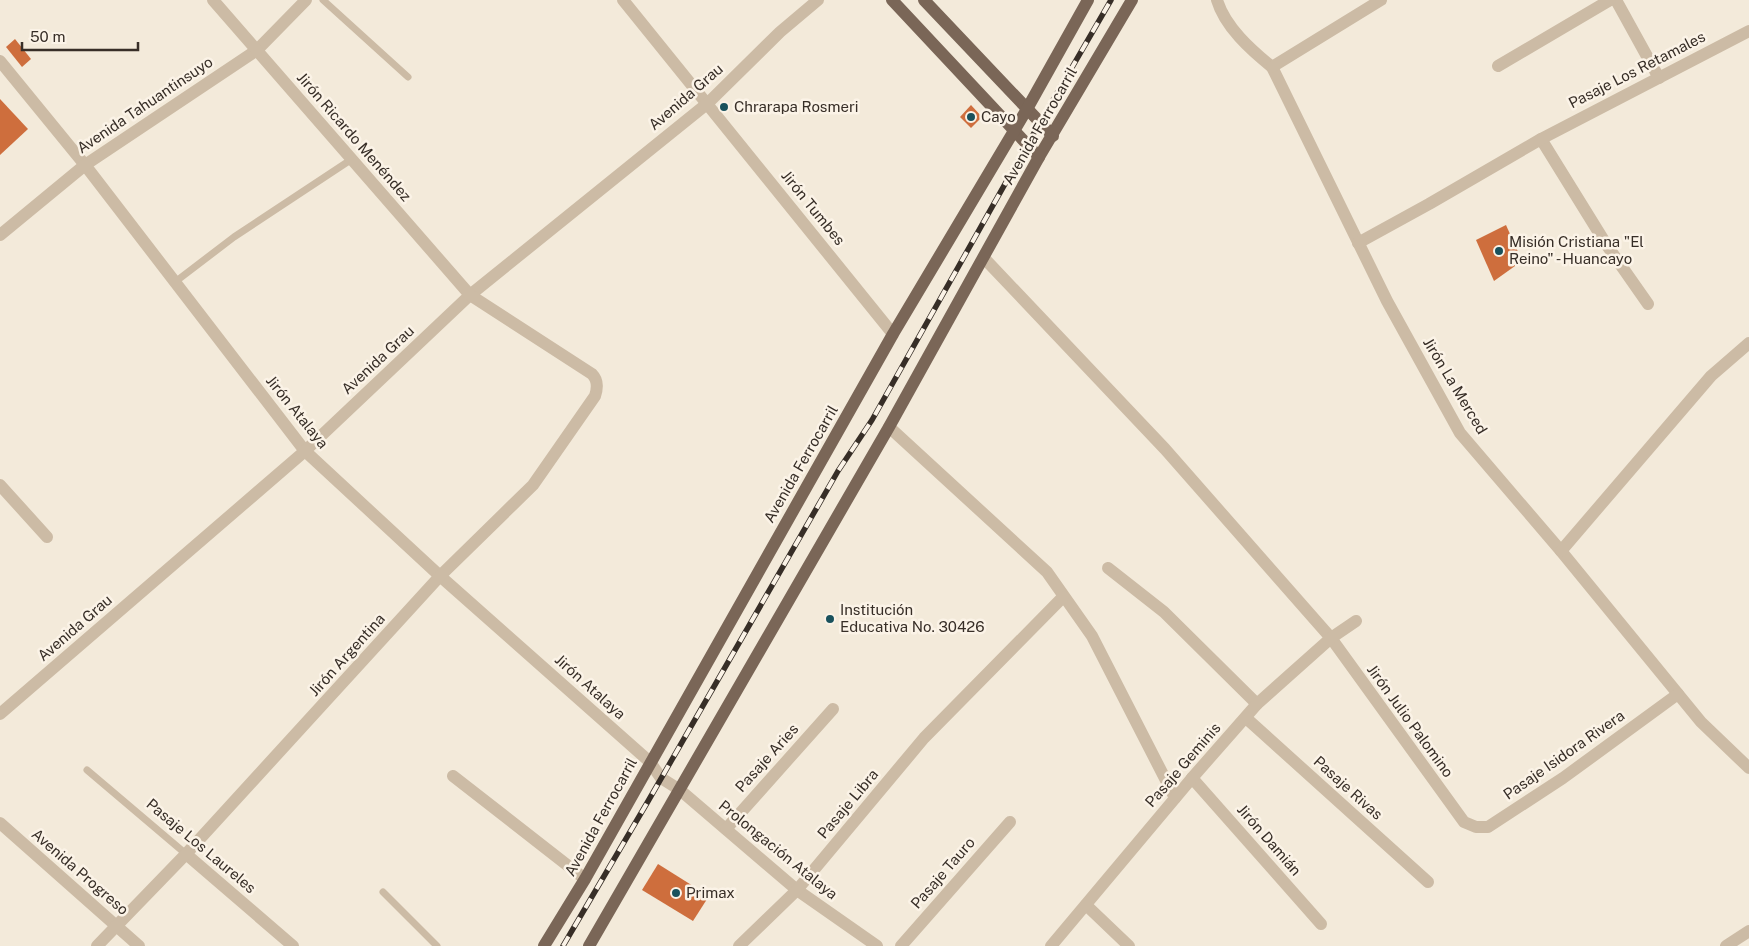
<svg xmlns="http://www.w3.org/2000/svg" width="1749" height="946" font-family="'Public Sans',sans-serif">
	<style>
		.building { fill: #ce6e3d }
		.lines { fill: none; stroke-linecap: round; stroke-linejoin: round }
		.lane { stroke: #ccbba5; stroke-width: 7 }
		.street { stroke: #ccbba5; stroke-width: 12 }
		.primary { stroke: #7a6657; stroke-width: 12 }
		.rail-casing { stroke: #372e27; stroke-width: 5.5 }
		.rail { stroke: #fbf3e7; stroke-width: 4; stroke-dasharray: 11; stroke-linecap: butt }
		.poi-dot { fill: #19515c; stroke: #fbf3e7; stroke-width: 2 }
		.labels { text-anchor: middle; stroke-width: 5; stroke-linejoin: round; paint-order: stroke }
		.street-label { font-size: 15px; fill: #372e27; stroke: #fbf3e7 }
		.poi-label { font-size: 15px; fill: #372e27; stroke: #fbf3e7; text-anchor: start }
	</style>
	<rect width="100%" height="100%" fill="#f3eada"/>
	<g class="building">
		<polygon points="15,39 31,59 22,67 6,47"/>
		<polygon points="0,99 28,129 0,155"/>
		<polygon points="971,105 982,117 971,128 960,117"/>
		<polygon points="1506,225 1522,261 1494,281 1476,240"/>
		<polygon points="658,864 709,896 693,921 642,890"/>
	</g>
	<g class="lines">
		<g class="lane">
			<polyline points="323,0 408,77"/>
			<polyline points="175,282 234,237 352,159"/>
			<polyline points="87,770 186,854"/>
			<polyline points="383,892 437,946"/>
		</g>
		<g class="street">
			<polyline points="623,0 893,334"/>
			<path d="M1217 0C1225 27 1251 50 1272 67L1387 301 1460 433 1561 551 1701 722 1749 768"/>
			<polyline points="1616,0 1659,78"/>
			<polyline points="0,61 85,165 305,451 440,576 650,762 661,778 680,790 797,890 877,946"/>
			<polyline points="1498,66 1610,0"/>
			<polyline points="1272,67 1381,0"/>
			<polyline points="1541,139 1606,244 1648,304"/>
			<polyline points="0,235 85,165 257,50 306,0"/>
			<polyline points="1358,243 1429,204 1541,139 1749,31"/>
			<polyline points="984,258 1165,449 1331,638 1464,822 1476,827 1488,827 1563,778 1678,694"/>
			<polyline points="889,427 1047,572 1092,636 1175,798"/>
			<polyline points="0,485 47,537"/>
			<polyline points="1561,551 1711,376 1749,343"/>
			<polyline points="1108,568 1164,612 1257,704"/>
			<polyline points="0,714 305,451 470,295 708,103 780,32 818,0"/>
			<polyline points="1246,718 1428,882"/>
			<polyline points="453,776 585,879"/>
			<polyline points="1192,778 1321,924"/>
			<polyline points="0,823 139,946"/>
			<polyline points="726,829 833,709"/>
			<polyline points="186,854 293,946"/>
			<polyline points="1086,905 1129,946"/>
			<path d="M97 946 186 854 440 576 533 485 595 396C598 387 598 380 592 374L470 295 213 0"/>
			<polyline points="739,946 797,890 924,738 1063,597"/>
			<polyline points="901,946 1010,822"/>
			<polyline points="1051,946 1192,778 1257,704 1331,638 1356,621"/>
			<polyline points="1726,946 1749,931"/>
		</g>
		<g class="primary">
			<polyline points="892,0 1039,157"/>
			<polyline points="924,0 1053,136"/>
			<polyline points="544,946 585,879 893,334 1027,109 1088,0"/>
			<polyline points="589,946 889,427 1039,157 1132,0"/>
		</g>
		<g class="rail-casing">
			<polyline id="rail" points="563,946 647,803 838,471 872,420 1027,145 1111,0"/>
		</g>
		<use href="#rail" class="rail"/>
	</g>
	<g class="poi-dot">
		<circle cx="724" cy="107" r="5"/>
		<circle cx="971" cy="117" r="5"/>
		<circle cx="1499" cy="251" r="5"/>
		<circle cx="830" cy="619" r="5"/>
		<circle cx="676" cy="893" r="5"/>
	</g>
	<g class="labels">
		<g class="street-label">
			<text transform="translate(1637 70) rotate(-27)" y="5">Pasaje Los Retamales</text>
			<text transform="translate(686 97) rotate(-41)" y="5">Avenida Grau</text>
			<text transform="translate(145 105) rotate(-34)" y="5">Avenida Tahuantinsuyo</text>
			<text transform="translate(1040 126) rotate(-60)" y="5">Avenida Ferrocarril</text>
			<text transform="translate(354 137) rotate(49)" y="5">Jirón Ricardo Menéndez</text>
			<text transform="translate(813 208) rotate(51)" y="5">Jirón Tumbes</text>
			<text transform="translate(378 360) rotate(-43)" y="5">Avenida Grau</text>
			<text transform="translate(1455 386) rotate(59)" y="5">Jirón La Merced</text>
			<text transform="translate(297 412) rotate(51)" y="5">Jirón Atalaya</text>
			<text transform="translate(801 464) rotate(-60)" y="5">Avenida Ferrocarril</text>
			<text transform="translate(75 628) rotate(-41)" y="5">Avenida Grau</text>
			<text transform="translate(347 655) rotate(-48)" y="5">Jirón Argentina</text>
			<text transform="translate(590 687) rotate(42)" y="5">Jirón Atalaya</text>
			<text transform="translate(1410 721) rotate(54)" y="5">Jirón Julio Palomino</text>
			<text transform="translate(1564 755) rotate(-35)" y="5">Pasaje Isidora Rivera</text>
			<text transform="translate(767 758) rotate(-48)" y="5">Pasaje Aries</text>
			<text transform="translate(1183 765) rotate(-49)" y="5">Pasaje Geminis</text>
			<text transform="translate(1348 788) rotate(42)" y="5">Pasaje Rivas</text>
			<text transform="translate(848 804) rotate(-50)" y="5">Pasaje Libra</text>
			<text transform="translate(601 817) rotate(-61)" y="5">Avenida Ferrocarril</text>
			<text transform="translate(1269 840) rotate(49)" y="5">Jirón Damián</text>
			<text transform="translate(201 846) rotate(40)" y="5">Pasaje Los Laureles</text>
			<text transform="translate(778 850) rotate(39)" y="5">Prolongación Atalaya</text>
			<text transform="translate(80 872) rotate(41)" y="5">Avenida Progreso</text>
			<text transform="translate(943 873) rotate(-49)" y="5">Pasaje Tauro</text>
		</g>
		<g class="poi-label">
			<text x="734" y="112">Chrarapa Rosmeri</text>
			<text x="981" y="122">Cayo</text>
			<text x="1509" y="247">Misión Cristiana "El<tspan x="1509" dy="17">Reino" - Huancayo</tspan></text>
			<text x="840" y="615">Institución<tspan x="840" dy="17">Educativa No. 30426</tspan></text>
			<text x="686" y="898">Primax</text>
		</g>
	</g>
	<path d="M22 42v8h116v-8" fill="none" stroke="#372e27" stroke-width="2.5"/>
	<text x="30" y="42" font-size="15" fill="#372e27" stroke="#fbf3e7" stroke-width="4" paint-order="stroke">50 m</text>
</svg>
